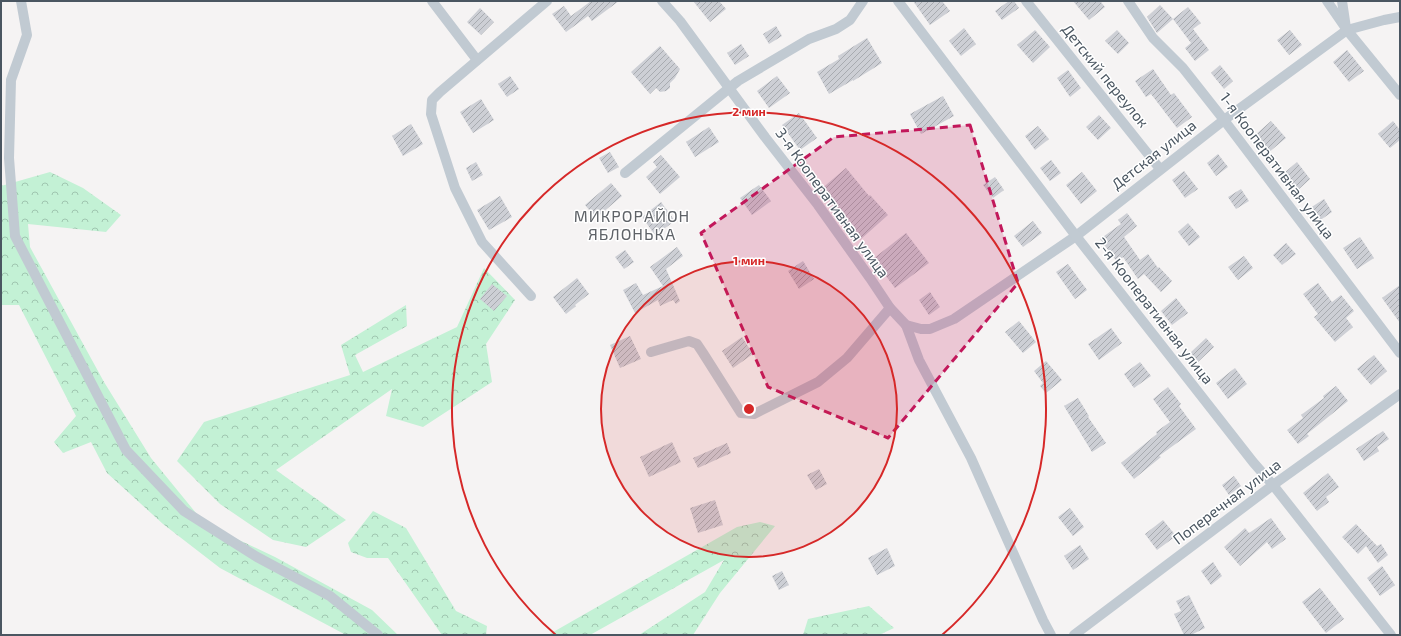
<svg xmlns="http://www.w3.org/2000/svg" width="1401" height="636" font-family="'Exo 2',sans-serif">
	<style>
		.forest { fill: url(#forest-crowns) }
		.building { fill: url(#building-hatch) }
		.lines { fill: none; stroke-linecap: round; stroke-linejoin: round }
		.minor { stroke: #c1cad2; stroke-width: 10 }
		.marked { fill: #c2185b; fill-opacity: 0.2; stroke: #c2185b; stroke-width: 3; stroke-dasharray: 8 5; stroke-linejoin: round }
		.ring { fill: none; stroke: #d62828; stroke-width: 2 }
		.labels { text-anchor: middle; stroke-width: 3; stroke-linejoin: round; paint-order: stroke }
		.street-label { font-size: 15px; fill: #4a5661; stroke: #fff }
		.neighbourhood-label { font-size: 16px; letter-spacing: 1px; fill: #5f6368; stroke: #fff }
		.centre { fill: #d62828; stroke: #fff; stroke-width: 2 }
		.ring-label { font-size: 12px; text-anchor: middle; font-weight: bold; fill: #d62828; stroke: #fff; stroke-width: 3; stroke-linejoin: round; paint-order: stroke }
	</style>
	<defs>
		<pattern id="forest-crowns" width="20" height="18" patternUnits="userSpaceOnUse"><rect width="20" height="18" fill="#c3f1d5"/><path d="M2 6a3 3 0 1 1 6 0M12 15a3 3 0 1 1 6 0" fill="none" stroke="#a0c6b0"/></pattern>
		<pattern id="building-hatch" width="6" height="6" patternUnits="userSpaceOnUse"><rect width="6" height="6" fill="#cdcfd5"/><path d="M-1 1l2-2M0 6l6-6M5 7l2-2" fill="none" stroke="#a8abb0"/></pattern>
	</defs>
	<rect width="100%" height="100%" fill="#f5f3f3"/>
	<g class="forest">
		<polygon points="50,172 83,188 121,215 106,232 28,224 30,247 104,382 151,458 205,524 275,557 372,610 398,635 346,635 220,568 163,524 107,473 91,442 63,453 54,442 76,416 19,305 1,305 1,186"/>
		<polygon points="484,268 515,300 486,344 492,382 423,427 386,416 392,389 276,470 346,520 306,547 273,540 220,504 177,461 204,422 350,375 341,345 406,305 407,326 355,355 363,372 457,327"/>
		<polygon points="373,511 406,528 456,611 487,626 486,635 442,635 388,558 367,558 351,552 348,543"/>
		<polygon points="760,522 775,526 720,593 693,635 639,635 705,592 724,560 590,635 548,635 737,527"/>
		<polygon points="869,606 894,628 879,635 803,635 808,619"/>
	</g>
	<g class="building">
		<polygon points="591,1 619,1 592,21 588,16 566,32 552,14 564,6 571,16"/>
		<polygon points="693,1 719,1 726,9 710,22"/>
		<polygon points="913,1 942,1 950,11 930,25"/>
		<polygon points="1009,1 1014,1 1019,8 1002,20 995,11"/>
		<polygon points="1073,1 1100,1 1105,7 1089,20"/>
		<polygon points="1160,5 1173,19 1157,33 1147,17"/>
		<polygon points="1188,7 1201,23 1193,29 1209,50 1195,61 1185,48 1191,43 1173,19"/>
		<polygon points="480,8 494,22 481,35 467,22"/>
		<polygon points="776,26 782,36 769,44 763,34"/>
		<polygon points="964,28 976,44 961,56 949,41"/>
		<polygon points="1035,30 1050,47 1033,63 1017,45"/>
		<polygon points="1117,30 1129,43 1118,54 1105,41"/>
		<polygon points="1290,30 1302,45 1289,55 1277,40"/>
		<polygon points="867,38 882,63 853,81 853,80 829,94 817,72 839,59 838,56"/>
		<polygon points="741,44 749,56 735,65 727,53"/>
		<polygon points="660,46 680,69 675,78 670,83 670,88 666,91 660,92 656,88 650,94 631,72"/>
		<polygon points="1347,50 1364,71 1349,82 1333,62"/>
		<polygon points="1220,65 1233,81 1224,89 1211,73"/>
		<polygon points="1153,69 1171,95 1174,93 1192,117 1177,128 1151,94 1146,97 1135,81"/>
		<polygon points="1068,70 1081,88 1070,97 1057,78"/>
		<polygon points="510,76 519,89 507,97 498,84"/>
		<polygon points="777,76 790,93 769,108 757,91"/>
		<polygon points="943,96 954,116 921,134 910,114"/>
		<polygon points="481,99 494,120 473,133 460,112"/>
		<polygon points="799,113 817,138 800,150 782,125"/>
		<polygon points="1099,115 1111,128 1098,140 1086,127"/>
		<polygon points="1271,121 1286,138 1268,153 1254,136"/>
		<polygon points="1393,121 1400,130 1400,140 1390,148 1378,134"/>
		<polygon points="411,124 423,144 403,156 392,136"/>
		<polygon points="1038,126 1049,139 1035,150 1025,136"/>
		<polygon points="709,127 719,142 695,157 686,142"/>
		<polygon points="610,152 619,167 608,173 599,158"/>
		<polygon points="1218,154 1228,167 1216,176 1207,163"/>
		<polygon points="661,155 680,177 660,194 646,177 657,167 653,162"/>
		<polygon points="1051,160 1061,173 1050,181 1040,168"/>
		<polygon points="476,162 483,175 472,181 466,168"/>
		<polygon points="1297,162 1310,179 1297,191 1283,174"/>
		<polygon points="846,168 869,196 870,195 888,215 860,240 842,219 844,218 820,190"/>
		<polygon points="1184,171 1198,189 1185,198 1172,180"/>
		<polygon points="1082,172 1097,191 1081,204 1066,185"/>
		<polygon points="995,177 1004,190 993,198 983,185"/>
		<polygon points="611,183 622,196 596,218 585,205"/>
		<polygon points="759,185 771,201 752,215 740,198"/>
		<polygon points="1241,189 1249,201 1236,209 1228,197"/>
		<polygon points="500,196 512,217 489,230 477,210"/>
		<polygon points="1324,199 1332,212 1316,223 1307,210"/>
		<polygon points="661,202 675,221 655,235 642,217"/>
		<polygon points="1127,213 1137,226 1124,237 1140,260 1148,254 1158,268 1159,267 1172,281 1161,292 1144,274 1138,279 1123,257 1117,262 1100,239 1121,224 1118,220"/>
		<polygon points="1033,221 1042,233 1023,247 1014,236"/>
		<polygon points="1188,223 1200,237 1189,246 1178,232"/>
		<polygon points="906,233 929,263 895,288 873,259"/>
		<polygon points="1360,237 1374,258 1357,269 1343,248"/>
		<polygon points="1286,243 1296,254 1282,265 1273,255"/>
		<polygon points="677,247 683,256 666,269 680,301 676,304 673,300 660,306 658,300 635,313 623,290 636,283 643,295 663,286 650,267"/>
		<polygon points="625,250 634,262 624,269 615,257"/>
		<polygon points="1244,256 1253,268 1238,280 1228,267"/>
		<polygon points="803,261 814,279 799,289 788,271"/>
		<polygon points="1068,264 1087,290 1075,299 1056,272"/>
		<polygon points="577,278 589,294 575,305 576,306 566,314 553,297"/>
		<polygon points="1318,283 1332,302 1341,295 1354,311 1346,318 1353,327 1335,342 1314,317 1318,314 1303,294"/>
		<polygon points="492,284 507,296 494,311 480,299"/>
		<polygon points="1400,285 1400,323 1382,298"/>
		<polygon points="930,292 940,307 929,315 919,300"/>
		<polygon points="1176,298 1188,313 1172,325 1161,311"/>
		<polygon points="1019,321 1036,342 1023,353 1005,332"/>
		<polygon points="1111,328 1122,343 1099,360 1088,344"/>
		<polygon points="630,336 641,359 620,368 610,345"/>
		<polygon points="742,337 753,354 733,368 722,351"/>
		<polygon points="1206,338 1214,347 1198,362 1190,353"/>
		<polygon points="1374,355 1387,371 1371,385 1357,369"/>
		<polygon points="1046,361 1062,380 1046,393 1040,386 1043,383 1034,371"/>
		<polygon points="1140,362 1151,376 1134,388 1124,374"/>
		<polygon points="1235,368 1247,384 1228,399 1216,383"/>
		<polygon points="1336,386 1348,401 1307,434 1309,436 1298,444 1287,430 1303,418 1301,415 1324,398 1323,396"/>
		<polygon points="1168,387 1181,404 1179,406 1196,429 1159,456 1161,457 1134,479 1121,463 1157,434 1156,432 1170,422 1153,399"/>
		<polygon points="1078,398 1089,416 1088,417 1106,443 1092,452 1064,406"/>
		<polygon points="1383,431 1389,439 1377,447 1379,451 1364,461 1356,449"/>
		<polygon points="672,442 681,462 649,477 640,457"/>
		<polygon points="727,443 731,453 698,468 693,458"/>
		<polygon points="819,469 827,484 816,490 807,475"/>
		<polygon points="1328,473 1339,487 1326,497 1329,502 1317,511 1303,493"/>
		<polygon points="1234,476 1241,486 1229,495 1222,485"/>
		<polygon points="715,500 723,525 698,533 690,508"/>
		<polygon points="1070,508 1084,527 1073,536 1058,517"/>
		<polygon points="1271,518 1286,539 1272,549 1267,542 1240,566 1224,547 1245,528 1249,533"/>
		<polygon points="1163,520 1176,536 1157,550 1145,534"/>
		<polygon points="1356,524 1377,546 1381,544 1388,555 1378,563 1366,546 1358,554 1342,537"/>
		<polygon points="1080,545 1089,559 1073,570 1064,556"/>
		<polygon points="887,548 895,566 877,575 868,558"/>
		<polygon points="1213,562 1222,576 1211,585 1201,571"/>
		<polygon points="1382,566 1395,585 1380,596 1367,578"/>
		<polygon points="782,571 789,585 779,590 772,576"/>
		<polygon points="1320,588 1344,619 1326,633 1302,602"/>
		<polygon points="1189,595 1205,628 1191,635 1184,635 1174,614 1181,611 1176,601"/>
	</g>
	<g class="lines">
		<g class="minor">
			<polyline points="21,1 27,35 11,80 9,158 15,236 126,450 184,511 257,557 330,596 378,635"/>
			<polyline points="432,1 477,60"/>
			<polyline points="662,1 680,21 765,137 818,205 870,278 890,308 906,325 921,329 930,329 954,319 1076,236 1224,120 1347,30 1384,20 1400,17"/>
			<polyline points="898,1 1076,236 1253,462 1273,485 1391,635"/>
			<polyline points="1026,1 1160,169"/>
			<polyline points="1128,1 1153,38 1183,68 1224,120 1400,353"/>
			<polyline points="1327,1 1347,30 1400,95"/>
			<polyline points="1342,1 1346,28"/>
			<polyline points="625,173 738,81 809,39 836,29 850,20 863,1"/>
			<polyline points="531,296 482,242 455,188 431,114 432,100 440,92 547,1"/>
			<polyline points="906,325 919,360 971,458 1043,620 1051,635"/>
			<polyline points="651,352 689,341 697,344 703,353 741,413 754,414 818,382 847,358 890,308"/>
			<polyline points="1074,635 1273,485 1400,394"/>
		</g>
	</g>
	<path class="marked" d="M970 125 1018 283 888 438 768 387 701 233 834 137Z"/>
	<circle cx="749" cy="409" r="148" fill="#d62828" fill-opacity=".12"/>
	<g class="ring">
		<circle cx="749" cy="409" r="148"/>
		<path d="M556 635A297 297 0 1 1 942 635"/>
	</g>
	<g class="labels">
		<g class="street-label">
			<text transform="translate(1105 76) rotate(51)" y="5">Детский переулок</text>
			<text transform="translate(1154 155) rotate(-38)" y="5">Детская улица</text>
			<text transform="translate(1277 166) rotate(53)" y="5">1-я Кооперативная улица</text>
			<text transform="translate(832 203) rotate(54)" y="5">3-я Кооперативная улица</text>
			<text transform="translate(1154 311) rotate(52)" y="5">2-я Кооперативная улица</text>
			<text transform="translate(1227 502) rotate(-37)" y="5">Поперечная улица</text>
		</g>
		<g class="neighbourhood-label">
			<text x="632" y="222">МИКРОРАЙОН<tspan x="632" dy="18">ЯБЛОНЬКА</tspan></text>
		</g>
	</g>
	<circle cx="749" cy="409" r="6" class="centre"/>
	<g class="ring-label">
		<text x="749" y="116">2 мин</text>
		<text x="749" y="265">1 мин</text>
	</g>
	<rect width="1401" height="636" fill="none" stroke="#4a5661" stroke-width="4"/>
</svg>
